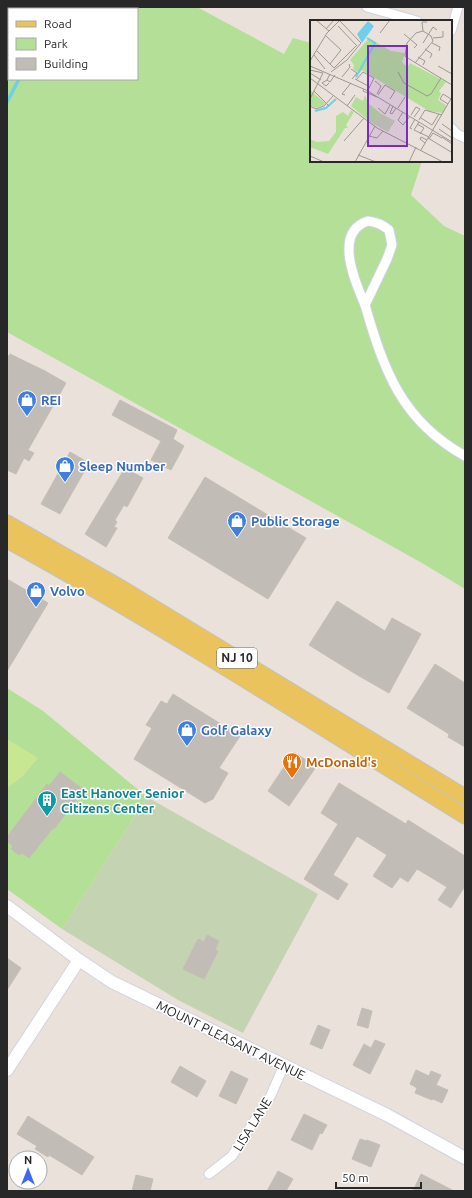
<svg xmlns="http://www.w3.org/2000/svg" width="472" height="1198" font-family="Ubuntu,sans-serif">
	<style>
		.green { fill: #b3df97; fill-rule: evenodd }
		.cemetery { fill: #c4d3b1 }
		.pitch { fill: #c7e793 }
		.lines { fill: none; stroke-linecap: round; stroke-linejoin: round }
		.stream { stroke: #6fcfea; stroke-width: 3.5 }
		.building { fill: #c2bcb6; stroke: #c5beb4 }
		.minor-casing { stroke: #cfd3e1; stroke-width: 11 }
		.tertiary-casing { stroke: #cfd3e1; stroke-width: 14 }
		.primary-casing { stroke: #c3c3c3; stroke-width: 17 }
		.minor { stroke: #fff; stroke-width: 9 }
		.tertiary { stroke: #fff; stroke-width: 12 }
		.primary { stroke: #ebc35d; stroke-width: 15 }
		.labels { text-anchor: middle; stroke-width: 3; stroke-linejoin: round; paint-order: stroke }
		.shield { fill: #fff; stroke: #686868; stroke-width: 1 }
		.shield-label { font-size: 12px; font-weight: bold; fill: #282828 }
		.shop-label { font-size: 13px; font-weight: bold; fill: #366cbe; stroke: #fff; text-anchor: start }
		.food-label { font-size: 13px; font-weight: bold; fill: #c56008; stroke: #fff; text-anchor: start }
		.culture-label { font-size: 13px; font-weight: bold; fill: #0d838f; stroke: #fff; text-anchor: start }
		.street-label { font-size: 13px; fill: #282828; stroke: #fff }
		.inset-river { fill: none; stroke: #6fcfea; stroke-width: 2 }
		.inset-road { fill: none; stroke: #9c9893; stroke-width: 1 }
		.view { fill: #7b2cbf; fill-opacity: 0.15; stroke: #7b2cbf; stroke-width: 2 }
		.inset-edge { fill: none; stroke: #282828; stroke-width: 2 }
	</style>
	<rect width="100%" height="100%" fill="#eae2da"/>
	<g class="green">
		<path d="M7 7H197L284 54 293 38 311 43V161H422L411 195 444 226 465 236V589L422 563 7 332ZM9 9H137V79H9Z"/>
		<polygon points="7,688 43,711 147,797 62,929 7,889"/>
	</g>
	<polygon class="cemetery" points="147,797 318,894 243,1033 178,1000 62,929"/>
	<polygon class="pitch" points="7,739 38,758 23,776 7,788"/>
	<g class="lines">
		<g class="stream">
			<polyline points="57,9 58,7"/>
			<polyline points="7,102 19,79"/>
		</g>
	</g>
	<g class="building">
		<polygon points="10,354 45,371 66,383 28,450 34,453 29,461 24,458 16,474 7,470 7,359"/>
		<polygon points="120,400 177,430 173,439 184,446 171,470 151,460 161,441 112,415"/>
		<polygon points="70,452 89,463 60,514 41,504"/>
		<polygon points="125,468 143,478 127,507 124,505 115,520 117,522 114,527 117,528 106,547 85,534"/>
		<polygon points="205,477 306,538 268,599 168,538"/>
		<polygon points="7,579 48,603 7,671"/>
		<polygon points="337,601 385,631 392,618 421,634 389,693 359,676 309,645"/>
		<polygon points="435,664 465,683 465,747 448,737 449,734 407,708"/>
		<polygon points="173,694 240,736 219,768 228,773 213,799 205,803 134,759 152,728 146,725 161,701 167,704"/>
		<polygon points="294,752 316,767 289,806 268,791"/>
		<polygon points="60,772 84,790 54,829 53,828 29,858 22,853 19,855 11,849 13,846 7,841 7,837 47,784 49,786"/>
		<polygon points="339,783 406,824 408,820 465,856 465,886 451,908 438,900 447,887 417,869 408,882 400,877 392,888 373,876 387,855 357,836 333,875 348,884 338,900 304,879 338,824 321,813"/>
		<polygon points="207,935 219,941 215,950 218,951 204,979 183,969 198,939 204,942"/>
		<polygon points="7,958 21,968 7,990"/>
		<polygon points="362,1008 372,1011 368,1028 357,1025"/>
		<polygon points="318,1025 330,1030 322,1049 310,1044"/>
		<polygon points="375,1040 385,1044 370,1074 353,1065 364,1044 371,1048"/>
		<polygon points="180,1066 206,1081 197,1097 171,1082"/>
		<polygon points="416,1070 429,1076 431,1071 441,1075 436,1085 448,1090 442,1103 433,1099 432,1100 415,1093 417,1088 410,1084"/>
		<polygon points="231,1071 248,1079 236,1104 219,1096"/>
		<polygon points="304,1114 327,1125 322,1134 320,1133 312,1150 291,1140"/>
		<polygon points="28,1116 94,1157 82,1175 49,1155 48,1157 35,1149 37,1146 17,1134"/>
		<polygon points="360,1139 367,1141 367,1140 380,1145 371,1167 352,1159"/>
		<polygon points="278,1171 293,1179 286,1191 267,1191"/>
		<polygon points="421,1174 454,1191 413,1191"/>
		<polygon points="136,1175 153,1179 150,1191 132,1191"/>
	</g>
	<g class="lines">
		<g class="minor-casing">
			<g id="minor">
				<polyline points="367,7 417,21"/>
				<polyline points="451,31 458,7"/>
				<polyline points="451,128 457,134 465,138"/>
				<path d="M368 221C377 222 383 225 389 230L392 245 387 259 365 305C355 282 333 232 368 221Z"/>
				<path d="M365 305C384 371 402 421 465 456"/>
				<polyline points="209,1174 232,1156 271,1095 284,1065"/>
			</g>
		</g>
		<g class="tertiary-casing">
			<g id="tertiary">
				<polyline points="7,906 79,960 112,982 387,1115 465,1158"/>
				<polyline points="7,1070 79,960"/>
			</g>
		</g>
		<g class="primary-casing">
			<g id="primary">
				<polyline points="7,523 123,589 465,797"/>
				<path d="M7 540C163 626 313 722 465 816"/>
			</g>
		</g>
		<use href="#minor" class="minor"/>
		<use href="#tertiary" class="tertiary"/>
		<use href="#primary" class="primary"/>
	</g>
	<defs>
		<g id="shop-pin" transform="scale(1)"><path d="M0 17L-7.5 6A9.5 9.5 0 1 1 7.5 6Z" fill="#3f7fe0" stroke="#fff"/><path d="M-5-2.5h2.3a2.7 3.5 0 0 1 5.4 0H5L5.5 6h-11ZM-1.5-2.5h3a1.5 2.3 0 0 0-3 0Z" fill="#fff"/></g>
		<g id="restaurant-pin" transform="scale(1)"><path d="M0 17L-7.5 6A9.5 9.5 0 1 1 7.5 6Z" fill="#e8710a" stroke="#fff"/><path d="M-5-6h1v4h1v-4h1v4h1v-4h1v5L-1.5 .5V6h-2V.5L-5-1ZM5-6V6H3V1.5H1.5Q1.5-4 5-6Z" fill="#fff"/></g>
		<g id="building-pin" transform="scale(1)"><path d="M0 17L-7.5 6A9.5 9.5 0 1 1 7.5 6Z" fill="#0f9aa8" stroke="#fff"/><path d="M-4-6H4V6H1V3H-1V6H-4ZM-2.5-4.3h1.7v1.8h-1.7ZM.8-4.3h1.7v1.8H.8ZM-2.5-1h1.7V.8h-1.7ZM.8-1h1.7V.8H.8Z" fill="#fff"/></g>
	</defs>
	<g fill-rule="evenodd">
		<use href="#shop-pin" x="27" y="400"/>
		<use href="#shop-pin" x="65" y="466"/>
		<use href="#shop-pin" x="237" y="521"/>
		<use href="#shop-pin" x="36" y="591"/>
		<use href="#shop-pin" x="187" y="730"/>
		<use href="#restaurant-pin" x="292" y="762"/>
		<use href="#building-pin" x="47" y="800"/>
	</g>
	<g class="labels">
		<rect class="shield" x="217" y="648" width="40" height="20" rx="3"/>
		<g class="shield-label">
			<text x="237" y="662">NJ 10</text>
		</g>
		<g class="shop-label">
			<text x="41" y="405">REI</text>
			<text x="79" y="471">Sleep Number</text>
			<text x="251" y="526">Public Storage</text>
			<text x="50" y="596">Volvo</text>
			<text x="201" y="735">Golf Galaxy</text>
		</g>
		<g class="food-label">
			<text x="306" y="767">McDonald's</text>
		</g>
		<g class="culture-label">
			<text x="61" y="798">East Hanover Senior<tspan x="61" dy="15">Citizens Center</tspan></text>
		</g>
		<g class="street-label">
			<text transform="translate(231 1040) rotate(26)" y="5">MOUNT PLEASANT AVENUE</text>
			<text transform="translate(252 1124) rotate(-58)" y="5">LISA LANE</text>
		</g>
	</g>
	<g transform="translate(310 20)">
		<rect width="142" height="142" fill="#eae2da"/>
		<path d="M59 18 81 31 95 33 92 42 95 45 98 46 100 43 136 62 129 71 131 73 128 80 137 86 133 93 119 91 52 50 49 53 43 49 44 45 40 40ZM0 70 15 83 14 85 6 88 0 85ZM55 75 58 83 70 93 63 104 41 86 46 77 53 81ZM41 90 44 92 36 105 38 108H35L18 134 0 127V119L7 122 19 121 26 112V96L33 92 38 96Z" fill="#b3df97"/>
		<path d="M70 93 85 101 78 112 63 104Z" fill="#c4d3b1"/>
		<path d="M58 1 64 6 52 23 47 14Z" fill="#6fcfea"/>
		<path class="inset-river" d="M46 57 65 23 57 18M5 91 16 88 26 79"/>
		<path class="inset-road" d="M6 0 19 11M29 0 51 23 37 40M28 6 47 26M16 9 24 0M113 11 112 2H117M70 13 80 0M94 14 107 25 104 28M16 16 31 30 20 44 24 48 46 26M123 18 133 17V11M113 23 123 7 127 10M122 23 130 27 129 31M115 29 122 34 120 38M7 31 20 44M4 35 15 49M108 37 115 41 113 45M0 41 17 13 29 1M105 43 123 21 121 16 113 11 106 13 97 23 95 36 96 37 142 65M0 46 56 70 142 122M128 46 142 54M41 49 47 53 42 59M0 50 13 53 0 79M21 52 37 40M88 52 94 63 117 76 121 74 131 58M0 53 11 60M20 54 17 60 20 62 25 55M32 57 40 47 39 44M0 58 67 108 133 142M45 59 60 67M17 60 12 63 16 66 19 63M46 60 53 52 64 58 58 70M65 61 71 66 67 74M54 69 53 71 67 77M4 71 19 86M35 75 32 74 41 63M68 75 75 65 85 71 80 79M138 84 130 79 133 74 141 79M0 86 6 89 14 86 23 76M37 86 45 75M83 86 80 93 82 94 86 88M68 88 75 94 80 85M88 88 95 77M93 92 88 100 93 105 100 96M101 95 106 87 110 89 104 97M111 98 122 105 129 94M109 100 115 90 132 95M109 102 104 110 119 117M107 104 114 108 110 114M132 104 142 111M102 109 100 108 105 99M129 109 142 118M59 116 67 118 73 111M132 117 142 124M118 118 141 132 142 129M119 119 123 113 132 118M34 121 54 98M115 123 110 119 111 117 117 120M111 130 142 77M48 135 66 142M0 136 14 142M45 142 65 106M99 142 106 127"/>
		<path class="view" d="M58 26H97V126H58Z"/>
		<rect width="142" height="142" class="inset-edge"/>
	</g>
	<rect width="472" height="1198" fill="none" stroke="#282828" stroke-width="16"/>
	<rect x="8" y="8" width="130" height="72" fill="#ffffff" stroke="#a9a9a9"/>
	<rect x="16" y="21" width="20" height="6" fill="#ebc35d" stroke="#a9a9a9"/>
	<text x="44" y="28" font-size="12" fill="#282828">Road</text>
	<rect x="16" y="38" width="20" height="12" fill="#b3df97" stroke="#a9a9a9"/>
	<text x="44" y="48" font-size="12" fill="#282828">Park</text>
	<rect x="16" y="58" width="20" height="12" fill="#c2bcb6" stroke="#a9a9a9"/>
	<text x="44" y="68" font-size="12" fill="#282828">Building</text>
	<g transform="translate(28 1170)"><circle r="19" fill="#ffffff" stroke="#a9a9a9"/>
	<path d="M0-3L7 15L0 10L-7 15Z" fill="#3d68f3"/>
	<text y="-6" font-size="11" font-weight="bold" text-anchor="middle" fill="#282828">N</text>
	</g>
	<path d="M336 1182v6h85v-6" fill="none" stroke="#282828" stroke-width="2"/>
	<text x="342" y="1182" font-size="12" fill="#282828" stroke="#ffffff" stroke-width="3" paint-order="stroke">50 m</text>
</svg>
